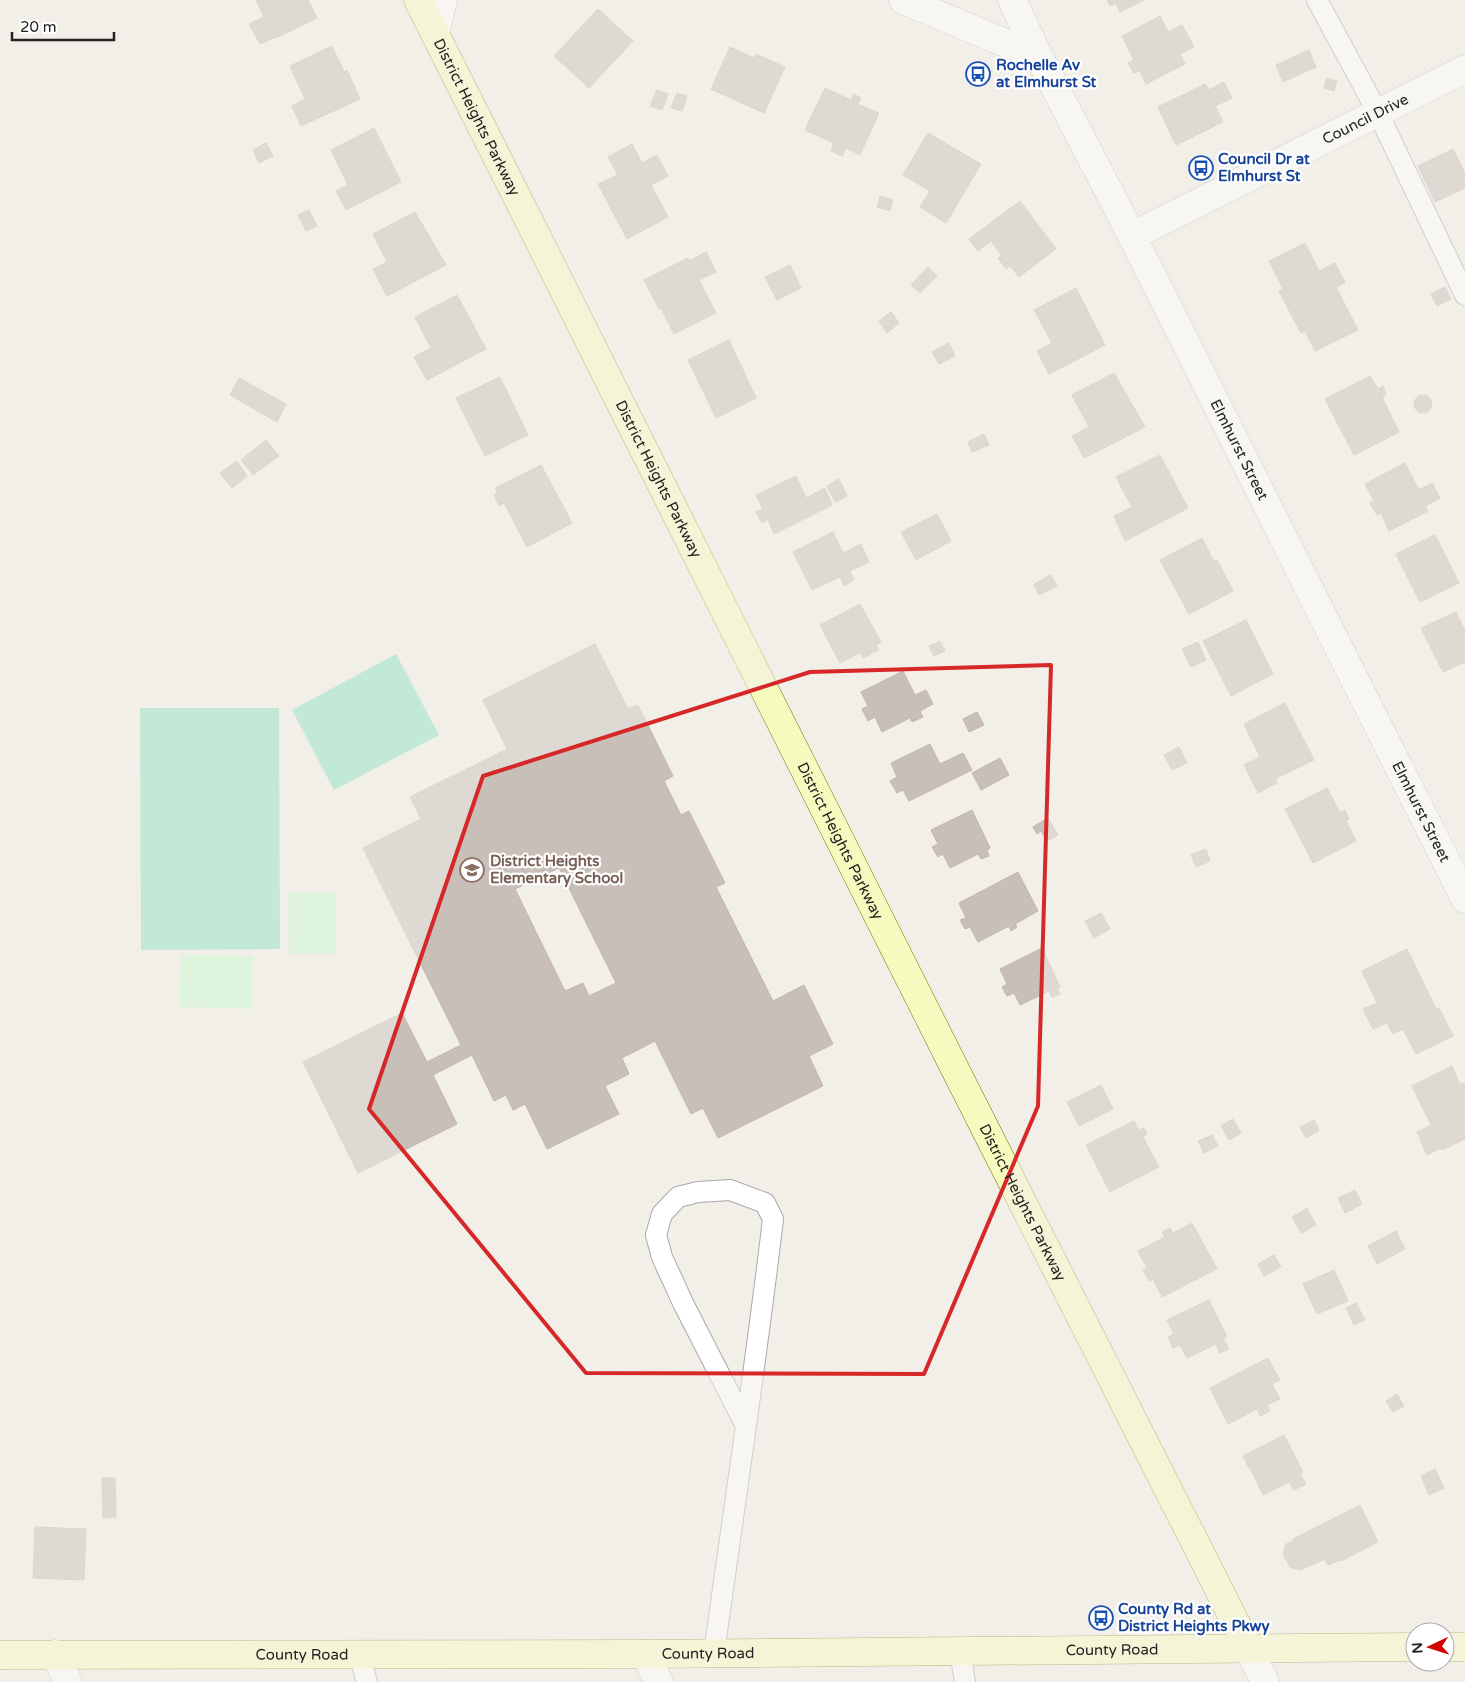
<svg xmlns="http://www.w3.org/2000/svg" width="1465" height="1682" font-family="'Varela Round',sans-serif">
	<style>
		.park { fill: #c8facc }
		.pitch { fill: #88e0be }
		.building { fill: #c7bfb8; stroke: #c4b6ab; fill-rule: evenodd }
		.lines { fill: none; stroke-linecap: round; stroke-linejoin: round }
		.lane-casing { stroke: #a9a9a9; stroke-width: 22 }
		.street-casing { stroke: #a9a9a9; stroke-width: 29 }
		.secondary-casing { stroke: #707d05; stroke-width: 29 }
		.lane { stroke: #fff; stroke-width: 20 }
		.street { stroke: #fff; stroke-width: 28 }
		.secondary { stroke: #f7fabf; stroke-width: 28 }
		.marked { fill: none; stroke: #d62828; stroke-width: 4; stroke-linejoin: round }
		.labels { text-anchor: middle; stroke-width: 4.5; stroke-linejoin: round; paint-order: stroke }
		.transit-label { font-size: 15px; font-weight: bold; fill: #164399; stroke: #fff; text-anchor: start }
		.street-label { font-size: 15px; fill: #222; stroke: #fff }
		.education-label { font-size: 15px; font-weight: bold; fill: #785e54; stroke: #fff; text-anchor: start }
	</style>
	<rect width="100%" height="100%" fill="#f2efe9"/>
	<g class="park">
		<polygon points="288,892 335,892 336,954 289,954"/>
		<polygon points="181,954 253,956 252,1009 179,1007"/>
	</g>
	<g class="pitch">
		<polygon points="396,654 439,735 334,790 292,710"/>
		<polygon points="140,708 279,708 280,949 141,950"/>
	</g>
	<g class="building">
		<polygon points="256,0 308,0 317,18 276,38 276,37 260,44 249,24 264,17"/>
		<polygon points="1107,0 1144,0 1120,12 1116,3 1110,6"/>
		<polygon points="598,9 633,41 589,88 554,56"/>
		<polygon points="1160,16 1168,32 1182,25 1194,47 1180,54 1185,64 1146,84 1140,70 1134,73 1128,63 1134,60 1122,36"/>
		<polygon points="332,46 344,72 347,70 360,99 301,126 292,106 305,99 290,66"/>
		<polygon points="730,47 754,58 756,54 785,67 764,113 711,89"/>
		<polygon points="1309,50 1316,67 1283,82 1276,65"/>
		<polygon points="1327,78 1337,81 1334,91 1324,88"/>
		<polygon points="1224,82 1232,98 1215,106 1223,122 1176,145 1158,107 1205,84 1209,90"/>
		<polygon points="825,88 851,100 854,94 861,98 858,104 879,113 860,155 846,148 842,156 831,151 834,143 805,130"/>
		<polygon points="657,90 668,94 662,110 650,106"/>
		<polygon points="677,93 687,96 682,111 671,108"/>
		<polygon points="374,128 401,182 346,210 336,191 348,185 331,150"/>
		<polygon points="928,133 981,164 946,223 920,207 930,191 903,175"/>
		<polygon points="266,143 273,156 259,163 253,150"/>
		<polygon points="632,144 642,163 657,155 668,176 651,185 668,217 627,239 598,184 618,175 608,157"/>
		<polygon points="1453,149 1465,173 1465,188 1435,202 1418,166"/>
		<polygon points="880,196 893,200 890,211 877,207"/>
		<polygon points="1020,201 1056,249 1019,277 1010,266 1006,269 998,258 1002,256 991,241 978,251 969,239"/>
		<polygon points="309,210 317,226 306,231 298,215"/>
		<polygon points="415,212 446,265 387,296 373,269 387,262 373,234"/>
		<polygon points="1305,243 1319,271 1335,263 1345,283 1336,287 1358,330 1315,351 1305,331 1301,333 1279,291 1283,289 1269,261"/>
		<polygon points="706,252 716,272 699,280 716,313 674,334 661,308 659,309 644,280 688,258 689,261"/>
		<polygon points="790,265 801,288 777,300 765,277"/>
		<polygon points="928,267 937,276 920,293 911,285"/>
		<polygon points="1445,287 1451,299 1437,306 1431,294"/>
		<polygon points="1076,288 1105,345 1049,374 1037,351 1052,343 1034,310"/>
		<polygon points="457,295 486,349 427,380 414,357 431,348 415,317"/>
		<polygon points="891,312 899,323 887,333 879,321"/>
		<polygon points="729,340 756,398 716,418 688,360"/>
		<polygon points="949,343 955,356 939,364 932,352"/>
		<polygon points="1114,373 1145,427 1084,458 1072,436 1089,427 1072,395"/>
		<polygon points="1370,376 1378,389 1383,386 1386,395 1382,397 1399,432 1354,455 1325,399"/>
		<polygon points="500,377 528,435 485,456 456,398"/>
		<polygon points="239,378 286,404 277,422 230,395"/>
		<circle cx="1423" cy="404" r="9"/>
		<polygon points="984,434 989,445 972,452 968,442"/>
		<polygon points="266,440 279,456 253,475 241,460"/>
		<polygon points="1160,455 1188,508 1125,541 1114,516 1132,507 1116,477"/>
		<polygon points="237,461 247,476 232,488 220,473"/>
		<polygon points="1405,463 1419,490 1432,483 1440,498 1425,506 1428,511 1389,531 1381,513 1377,515 1370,503 1374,501 1365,484"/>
		<polygon points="541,465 572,523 527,547 504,503 499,506 494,495 498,493 495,488"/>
		<polygon points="796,476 806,498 825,488 832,505 774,534 768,519 762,523 756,512 763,509 756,495"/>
		<polygon points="839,479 847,496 835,502 827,486"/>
		<polygon points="937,514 951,541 916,560 901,532"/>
		<polygon points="833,532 843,553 861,544 869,562 850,571 854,580 844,586 840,577 812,590 793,552"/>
		<polygon points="1435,535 1459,583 1420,602 1396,554"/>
		<polygon points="1202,538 1214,562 1217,560 1233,591 1189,614 1160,560"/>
		<polygon points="1051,575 1057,586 1039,595 1034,584"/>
		<polygon points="860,604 881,642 876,645 879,650 863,658 860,653 840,663 820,625"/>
		<polygon points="1456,612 1465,631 1465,662 1443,672 1421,628"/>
		<polygon points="1246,620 1273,674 1231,696 1203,641"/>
		<polygon points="940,641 945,651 934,656 929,646"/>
		<polygon points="1198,642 1206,660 1191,667 1182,649"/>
		<path d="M595 644 628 709 638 705 673 776 664 781 681 815 689 811 725 883 716 887 773 1001 804 985 833 1044 809 1056 823 1086 718 1138 703 1108 691 1114 655 1041 622 1058 629 1074 605 1086 619 1114 547 1149 525 1104 513 1110 506 1095 494 1101 472 1055 433 1075 457 1124 358 1173 303 1062 402 1013 427 1062 461 1045 363 848 421 819 410 797 507 749 483 700ZM559 868 616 983 589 996 583 983 565 991 515 889Z"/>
		<polygon points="903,671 915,695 926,690 933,704 920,711 923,717 912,722 910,718 882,732 875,717 868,721 862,709 868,706 861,692"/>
		<polygon points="1285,703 1314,760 1275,779 1277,783 1258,793 1244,765 1260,757 1244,724"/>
		<polygon points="977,712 984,725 969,732 963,719"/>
		<polygon points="930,744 940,764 963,753 972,770 909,801 903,790 897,793 890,781 897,777 891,763"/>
		<polygon points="1179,747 1187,763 1172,770 1164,755"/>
		<polygon points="1000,758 1009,775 981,790 972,773"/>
		<polygon points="1327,788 1340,813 1345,810 1349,819 1346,821 1356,841 1313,863 1285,809"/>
		<polygon points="972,810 990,848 987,850 989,856 981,859 978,854 950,868 943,854 938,857 932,847 938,844 931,830"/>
		<polygon points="1048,818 1058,835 1047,841 1041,831 1037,834 1033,827"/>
		<polygon points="1206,849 1210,861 1196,867 1191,855"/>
		<polygon points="1018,872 1038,911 1015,924 1017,927 1011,931 1009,926 978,942 970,927 965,929 960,920 966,918 959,903"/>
		<polygon points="1101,913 1110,929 1094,938 1085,921"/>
		<polygon points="1042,948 1060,987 1057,988 1060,994 1052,997 1049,991 1020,1005 1014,993 1007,996 1002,987 1007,984 1000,969"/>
		<polygon points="1407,949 1436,1009 1439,1008 1453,1036 1416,1054 1403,1029 1393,1034 1387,1023 1373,1029 1363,1009 1377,1003 1362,971"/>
		<polygon points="1452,1066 1460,1084 1465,1083 1465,1139 1442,1150 1441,1148 1427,1155 1417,1132 1431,1125 1412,1086"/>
		<polygon points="1101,1085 1113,1109 1079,1126 1067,1102"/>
		<polygon points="1233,1119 1241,1133 1229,1140 1221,1126"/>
		<polygon points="1314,1120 1319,1130 1306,1138 1300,1127"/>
		<polygon points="1134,1121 1138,1130 1144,1128 1147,1134 1143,1137 1159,1167 1110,1192 1086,1145"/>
		<polygon points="1212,1135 1218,1146 1204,1153 1198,1141"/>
		<polygon points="1355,1190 1362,1204 1345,1213 1338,1198"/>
		<polygon points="1307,1208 1316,1225 1301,1233 1292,1217"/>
		<polygon points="1192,1223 1217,1269 1162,1297 1153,1279 1149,1281 1143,1270 1147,1268 1138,1251 1165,1237 1162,1232 1170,1228 1173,1233"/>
		<polygon points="1396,1231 1405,1249 1377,1264 1368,1246"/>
		<polygon points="1274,1255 1281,1267 1264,1276 1258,1264"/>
		<polygon points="1334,1270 1348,1301 1317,1314 1303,1284"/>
		<polygon points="1209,1300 1227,1337 1223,1338 1229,1349 1220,1353 1216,1344 1187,1358 1180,1345 1173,1348 1168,1337 1174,1334 1167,1320"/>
		<polygon points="1356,1303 1365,1320 1354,1325 1346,1308"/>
		<polygon points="1268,1358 1280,1380 1272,1384 1280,1399 1267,1405 1270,1411 1260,1416 1257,1409 1228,1424 1210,1388"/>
		<polygon points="1397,1394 1404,1406 1393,1412 1386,1401"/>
		<polygon points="1284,1435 1303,1472 1300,1474 1306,1484 1294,1490 1289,1482 1263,1495 1250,1467 1249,1468 1243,1456"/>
		<polygon points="1435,1469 1444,1488 1429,1495 1421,1476"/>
		<polygon points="102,1478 115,1478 116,1517 103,1518"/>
		<polygon points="1360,1505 1378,1542 1341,1561 1340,1560 1328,1565 1325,1559 1300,1570 1290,1567 1283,1554 1286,1544 1294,1541 1293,1539"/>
		<polygon points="35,1527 86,1529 84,1580 33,1578"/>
	</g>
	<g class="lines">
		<g class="lane-casing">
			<g id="lane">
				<polyline points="1317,0 1378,113 1465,295"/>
				<polyline points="960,1651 965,1682"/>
				<path d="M714 1653C734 1508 756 1364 773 1219L765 1203 730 1190 698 1192 678 1197 662 1214 656 1235 662 1257 683 1303 745 1424"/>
				<polyline points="359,1654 367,1682"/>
			</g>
		</g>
		<g class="street-casing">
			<g id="street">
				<polyline points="903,0 1039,57"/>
				<path id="s1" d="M1012 0 1039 57 1132 236 1465 899"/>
				<polyline points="435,33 443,0"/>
				<path id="s2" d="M1132 236 1465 69"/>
				<polyline points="1248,1647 1265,1682"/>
				<polyline points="55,1654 68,1682"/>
				<polyline points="645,1654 659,1682"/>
			</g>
		</g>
		<g class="secondary-casing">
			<g id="secondary">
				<path id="s3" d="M418 0 959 1077 1248 1647"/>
				<polyline points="1445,1647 1465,1647"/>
				<path id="s4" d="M0 1655 645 1654 1415 1647"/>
			</g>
		</g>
		<use href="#lane" class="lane"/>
		<use href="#street" class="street"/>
		<use href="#secondary" class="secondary"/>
	</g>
	<path d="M0 0H1465V1682H0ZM1051 665 1038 1106 924 1374 586 1373 369 1109 483 776 810 672Z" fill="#f2efe9" fill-opacity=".55" fill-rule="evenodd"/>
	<path class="marked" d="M1051 665 1038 1106 924 1374 586 1373 369 1109 483 776 810 672Z"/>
	<defs>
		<g id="bus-ring" transform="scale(1.25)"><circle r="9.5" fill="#fff" stroke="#1a4fb4" stroke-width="1.5"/><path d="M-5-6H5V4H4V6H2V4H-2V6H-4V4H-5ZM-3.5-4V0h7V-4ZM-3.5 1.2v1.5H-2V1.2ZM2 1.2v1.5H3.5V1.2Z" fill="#1a4fb4"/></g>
		<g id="school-ring" transform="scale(1.25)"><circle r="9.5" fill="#fff" stroke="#8d6e63" stroke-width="1.5"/><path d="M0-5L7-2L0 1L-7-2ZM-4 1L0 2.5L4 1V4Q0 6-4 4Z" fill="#8d6e63"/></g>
	</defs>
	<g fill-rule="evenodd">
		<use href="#bus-ring" x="978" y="74"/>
		<use href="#bus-ring" x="1201" y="168"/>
		<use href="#school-ring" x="472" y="870"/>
		<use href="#bus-ring" x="1101" y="1618"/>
	</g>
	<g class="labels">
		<g class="transit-label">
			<text x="996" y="70">Rochelle Av<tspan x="996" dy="17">at Elmhurst St</tspan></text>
			<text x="1218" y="164">Council Dr at<tspan x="1218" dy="17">Elmhurst St</tspan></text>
			<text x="1118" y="1614">County Rd at<tspan x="1118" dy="17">District Heights Pkwy</tspan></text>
		</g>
		<g class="street-label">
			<text dy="5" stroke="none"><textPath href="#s3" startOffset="131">District Heights Parkway</textPath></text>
			<text dy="5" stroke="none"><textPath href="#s2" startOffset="261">Council Drive</textPath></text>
			<text dy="5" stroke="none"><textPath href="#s1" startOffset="504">Elmhurst Street</textPath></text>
			<text dy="5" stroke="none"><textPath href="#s3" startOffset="536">District Heights Parkway</textPath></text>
			<text dy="5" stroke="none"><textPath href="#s1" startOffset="909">Elmhurst Street</textPath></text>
			<text dy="5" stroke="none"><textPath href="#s3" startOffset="941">District Heights Parkway</textPath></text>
			<text dy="5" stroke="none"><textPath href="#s3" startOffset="1346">District Heights Parkway</textPath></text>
			<text dy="5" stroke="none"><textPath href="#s4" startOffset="1112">County Road</textPath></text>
			<text dy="5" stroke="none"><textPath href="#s4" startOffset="708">County Road</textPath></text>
			<text dy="5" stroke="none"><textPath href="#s4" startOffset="302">County Road</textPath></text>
		</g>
		<g class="education-label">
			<text x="490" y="866">District Heights<tspan x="490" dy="17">Elementary School</tspan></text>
		</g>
	</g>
	<g transform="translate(1430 1647) rotate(266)"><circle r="24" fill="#ffffff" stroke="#a7a7a7"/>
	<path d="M0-4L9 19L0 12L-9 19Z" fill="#d40000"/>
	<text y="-8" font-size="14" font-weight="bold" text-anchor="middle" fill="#222222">N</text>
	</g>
	<path d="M12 32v8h102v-8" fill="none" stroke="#222222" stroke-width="2.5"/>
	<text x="20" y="32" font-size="15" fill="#222222" stroke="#ffffff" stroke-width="4" paint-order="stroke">20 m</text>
</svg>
